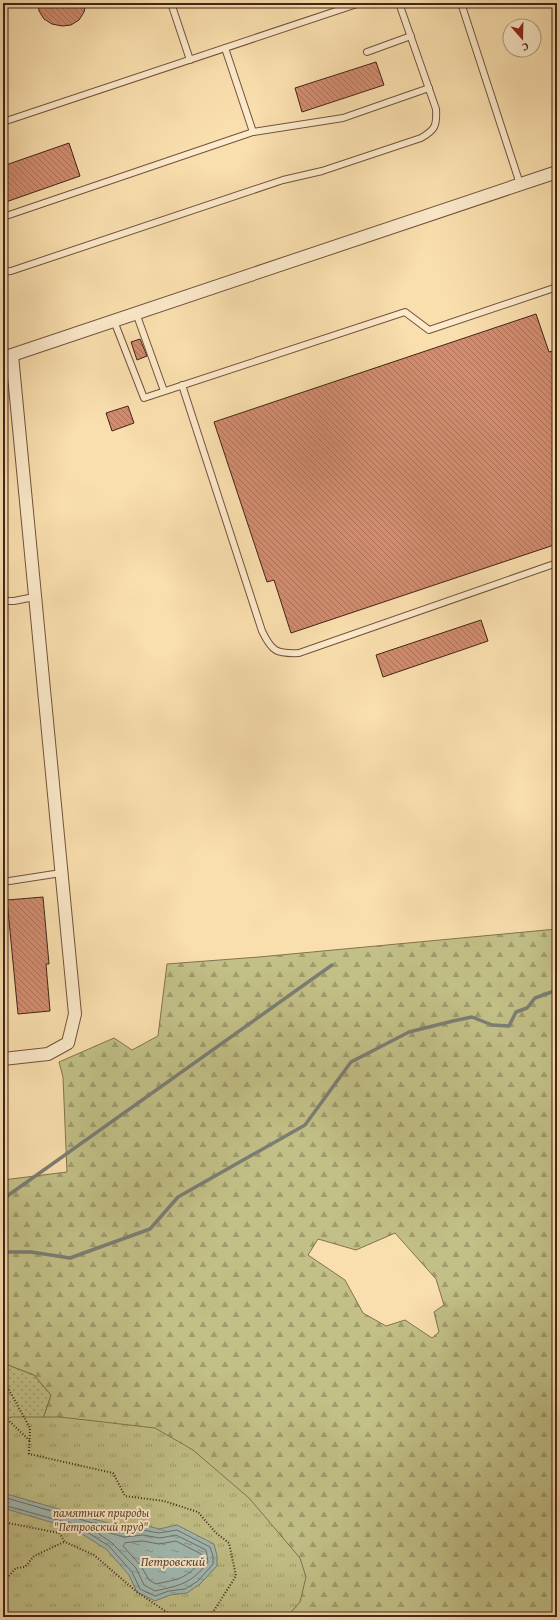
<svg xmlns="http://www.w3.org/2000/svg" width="560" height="1620" font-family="'Gentium Book Plus',serif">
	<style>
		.grass { fill: url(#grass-dots); stroke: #82724f }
		.forest { fill: url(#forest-firs); stroke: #82724f; fill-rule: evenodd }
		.park { fill: url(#park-tufts); stroke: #82724f }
		.water { fill: url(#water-ripples); stroke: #7b7e75 }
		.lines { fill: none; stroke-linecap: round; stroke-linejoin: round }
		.shore { stroke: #726f65; stroke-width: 1 }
		.stream { stroke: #7b7e75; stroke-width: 3.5 }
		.building { fill: url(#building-back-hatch); stroke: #432417 }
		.service-casing { stroke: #71533d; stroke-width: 8 }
		.minor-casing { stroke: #71533d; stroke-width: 14 }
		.path { stroke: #432417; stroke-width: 2; stroke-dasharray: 1 2; stroke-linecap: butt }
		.service { stroke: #fceaca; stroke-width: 6 }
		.minor { stroke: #fceaca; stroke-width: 12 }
		.labels { text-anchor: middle; stroke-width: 4; stroke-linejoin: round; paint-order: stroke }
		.park-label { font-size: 12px; font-style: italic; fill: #634b33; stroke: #fceaca }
		.water-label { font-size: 13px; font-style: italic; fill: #5a4a3e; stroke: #fceaca }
	</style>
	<defs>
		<pattern id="grass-dots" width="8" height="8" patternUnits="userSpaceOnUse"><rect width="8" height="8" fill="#c2c087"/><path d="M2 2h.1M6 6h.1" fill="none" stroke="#9f9c6d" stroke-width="1.8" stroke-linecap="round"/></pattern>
		<pattern id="forest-firs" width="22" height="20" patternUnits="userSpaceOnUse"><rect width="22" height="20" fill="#c2c087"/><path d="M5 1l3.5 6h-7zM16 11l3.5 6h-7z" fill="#9f9c6d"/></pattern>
		<pattern id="park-tufts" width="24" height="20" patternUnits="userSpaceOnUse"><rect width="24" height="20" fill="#c2c087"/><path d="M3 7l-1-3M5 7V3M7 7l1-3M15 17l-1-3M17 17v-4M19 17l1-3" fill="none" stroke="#9f9c6d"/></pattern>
		<pattern id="water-ripples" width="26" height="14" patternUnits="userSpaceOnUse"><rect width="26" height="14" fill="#a1bab3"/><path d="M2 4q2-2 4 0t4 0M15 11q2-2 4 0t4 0" fill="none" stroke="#859791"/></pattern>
		<pattern id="building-back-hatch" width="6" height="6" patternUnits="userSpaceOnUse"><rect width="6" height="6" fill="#d38c6f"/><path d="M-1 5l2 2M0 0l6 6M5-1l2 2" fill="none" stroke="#ad725a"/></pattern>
	</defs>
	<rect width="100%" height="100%" fill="#fadfae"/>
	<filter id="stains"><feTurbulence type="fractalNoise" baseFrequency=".005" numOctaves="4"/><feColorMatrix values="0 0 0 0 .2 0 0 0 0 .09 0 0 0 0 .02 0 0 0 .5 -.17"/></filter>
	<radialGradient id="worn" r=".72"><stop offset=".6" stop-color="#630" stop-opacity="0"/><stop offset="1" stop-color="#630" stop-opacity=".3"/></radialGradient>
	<polygon class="grass" points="3,1363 34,1375 51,1395 44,1416 41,1447 3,1429"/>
	<path class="forest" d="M557 929V1617H3V1429L41 1447 44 1416 51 1395 34 1375 3 1363V1180L67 1172 63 1077 59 1062 114 1038 132 1050 158 1036 167 964 259 957ZM395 1233 436 1279 444 1305 434 1312 439 1332 432 1338 405 1320 386 1326 363 1313 345 1280 308 1255 318 1239 356 1250Z"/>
	<polygon class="park" points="12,1417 60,1417 155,1428 193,1450 249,1498 300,1558 306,1577 300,1602 287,1617 8,1617 3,1604 3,1419"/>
	<polygon class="water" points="3,1493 125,1528 144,1525 159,1529 177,1525 214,1544 217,1556 217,1566 200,1584 187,1593 170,1595 155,1601 137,1592 129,1575 106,1549 74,1529 3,1508"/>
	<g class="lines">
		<g class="shore">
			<polyline points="3,1497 124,1532 143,1530 159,1533 177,1530 210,1547 213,1556 213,1564 198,1581 185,1589 169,1591 155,1596 140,1589 132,1572 109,1546 76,1525 3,1505"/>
			<path d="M102 1531 125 1537 143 1535 160 1538 176 1535 206 1550 208 1562C191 1584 181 1585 155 1591L144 1585 136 1568 112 1543 99 1534V1532Z"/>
			<path d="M143 1541 159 1544 176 1541 201 1554 202 1560C186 1579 179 1579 156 1584L149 1580 141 1566 123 1546 125 1543Z"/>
		</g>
		<g class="stream">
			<polyline points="3,1199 332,965"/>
			<polyline points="3,1252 31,1252 70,1258 150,1229 178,1197 305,1125 351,1062 409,1032 453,1021 472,1017 492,1025 509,1026 516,1012 527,1008 535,998 557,990"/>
		</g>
	</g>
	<g class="building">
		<polygon points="38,3 86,3 84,12 79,20 71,25 62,26 52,24 44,19 39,11"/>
		<polygon points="376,62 384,85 302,112 295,88"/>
		<polygon points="69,143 80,176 3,203 3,166"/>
		<polygon points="536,314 549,352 557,350 557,544 291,633 274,580 267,582 214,422"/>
		<polygon points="140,339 147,356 137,360 131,342"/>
		<polygon points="128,406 134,423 112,431 106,413"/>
		<polygon points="481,620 488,641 383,677 376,655"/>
		<polygon points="43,897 49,964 46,964 50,1011 18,1014 7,900"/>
	</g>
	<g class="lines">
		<g class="service-casing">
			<g id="service">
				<polyline points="171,3 190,60"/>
				<polyline points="461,3 520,184"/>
				<polyline points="225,48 253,132"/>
				<polyline points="367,52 411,36"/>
				<polyline points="3,122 360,3"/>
				<polyline points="3,217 253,132 343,118 429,88"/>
				<path d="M3 272 11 271 283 180 322 171 421 138C435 130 437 126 436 109L399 3"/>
				<polyline points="136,313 164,391"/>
				<polyline points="114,321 144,398 405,312 429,330 557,287"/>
				<path d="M182 385 262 631C272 652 277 654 299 653L557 563"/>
				<polyline points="3,601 14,601 34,597"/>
				<polyline points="3,882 61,873"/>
			</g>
		</g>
		<g class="minor-casing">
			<g id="minor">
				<polyline points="3,358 557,172"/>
				<polyline points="3,1059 48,1054 68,1043 75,1014 12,355"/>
			</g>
		</g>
		<g class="path">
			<polyline points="3,1379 30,1428 29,1454 113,1473 125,1496 164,1501 198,1512 216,1533 229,1543 236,1576 213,1612 201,1617"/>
			<polyline points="3,1415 30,1441"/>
			<polyline points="3,1522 59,1533 65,1542 94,1555 137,1592 174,1617"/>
			<polyline points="3,1583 16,1568 25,1567 34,1556 64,1542"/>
		</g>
		<use href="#service" class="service"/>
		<use href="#minor" class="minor"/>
	</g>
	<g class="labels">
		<g class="park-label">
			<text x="101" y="1517">памятник природы<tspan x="101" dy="14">"Петровский пруд"</tspan></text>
		</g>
		<g class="water-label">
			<text x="173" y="1566">Петровский</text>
		</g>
	</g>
	<rect width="560" height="1620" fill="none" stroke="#fadfae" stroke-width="16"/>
	<rect x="4" y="4" width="552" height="1612" fill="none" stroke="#432417" stroke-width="2"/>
	<rect x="8" y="8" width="544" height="1604" fill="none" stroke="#432417"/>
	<g transform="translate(522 38) rotate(160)"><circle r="19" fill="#fceaca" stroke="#b29b82"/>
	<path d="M0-3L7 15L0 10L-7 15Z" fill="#8f2418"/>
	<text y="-6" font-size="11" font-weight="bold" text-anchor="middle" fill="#432417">С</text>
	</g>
	<rect width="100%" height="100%" filter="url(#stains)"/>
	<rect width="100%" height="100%" fill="url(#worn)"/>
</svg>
